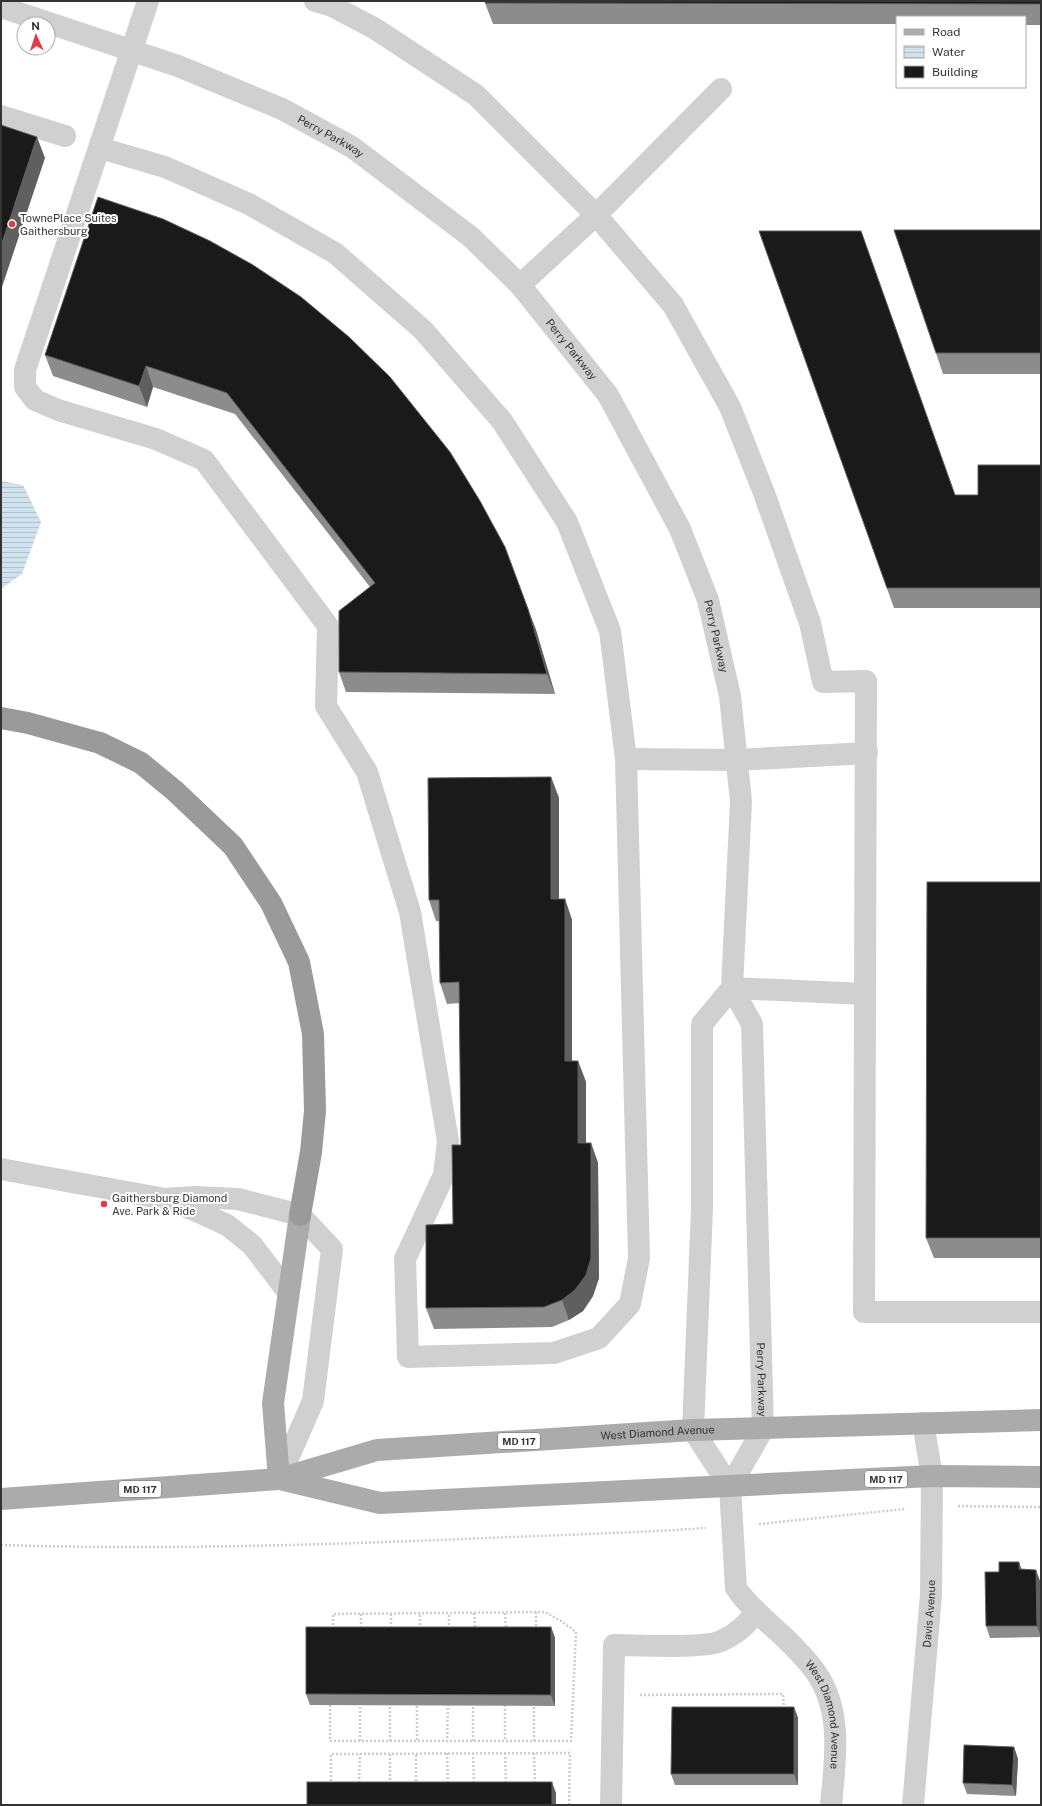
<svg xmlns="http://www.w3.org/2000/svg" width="1042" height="1806" font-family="'Public Sans',sans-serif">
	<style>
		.water { fill: url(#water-rules) }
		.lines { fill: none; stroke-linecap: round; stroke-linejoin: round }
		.path { stroke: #cdcdcd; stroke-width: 2.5; stroke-dasharray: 2 2; stroke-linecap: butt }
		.minor { stroke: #d0d0d0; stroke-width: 22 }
		.major { stroke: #ababab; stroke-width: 22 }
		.highway { stroke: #9a9a9a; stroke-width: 22 }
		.wall { fill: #8c8c8c }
		.shaded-wall { fill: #5f5f5f }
		.building { fill: #1a1a1a; stroke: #5f5f5f }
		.poi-dot { fill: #e63946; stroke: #fff; stroke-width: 1.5 }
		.labels { text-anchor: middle; stroke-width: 4; stroke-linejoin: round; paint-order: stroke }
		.shield { fill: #fff; stroke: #707070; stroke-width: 1 }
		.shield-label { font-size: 10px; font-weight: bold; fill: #333 }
		.street-label { font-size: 11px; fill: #333; stroke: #fff }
		.poi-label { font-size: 11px; fill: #333; stroke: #fff; text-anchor: start }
	</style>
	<defs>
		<pattern id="water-rules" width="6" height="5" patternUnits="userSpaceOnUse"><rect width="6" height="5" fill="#cfe2ee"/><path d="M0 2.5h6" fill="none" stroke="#b2c2cd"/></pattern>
	</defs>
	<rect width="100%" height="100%" fill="#fff"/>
	<polygon class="water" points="1,481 23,485 41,522 22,574 1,589"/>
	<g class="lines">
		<g class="path">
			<polyline points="958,1506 1041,1507"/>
			<polyline points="759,1524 905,1509"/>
			<path d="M1 1545C163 1550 324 1545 486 1538 559 1535 632 1533 706 1528"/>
			<polyline points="536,1612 536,1630"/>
			<polyline points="474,1613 475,1629"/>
			<polyline points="505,1613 506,1629"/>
			<polyline points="361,1614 361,1629"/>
			<polyline points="391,1614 391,1629"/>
			<polyline points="420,1629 420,1614"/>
			<polyline points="449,1629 449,1613"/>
			<polyline points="640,1695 783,1694 784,1708"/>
			<polyline points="330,1705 330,1741 571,1741 576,1632 561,1621 545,1612 333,1614 333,1629"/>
			<polyline points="505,1705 505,1741"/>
			<polyline points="417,1706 417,1741"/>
			<polyline points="360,1741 360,1706"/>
			<polyline points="390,1741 390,1706"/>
			<polyline points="473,1741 473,1706"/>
			<polyline points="534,1741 534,1705"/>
			<polyline points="447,1742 448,1705"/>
			<polyline points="447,1753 448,1785"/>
			<polyline points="473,1753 474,1785"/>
			<polyline points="505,1753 506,1785"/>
			<polyline points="534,1753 535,1785"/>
			<polyline points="390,1754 390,1785"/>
			<polyline points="359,1783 360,1754"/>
			<polyline points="331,1785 331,1754 570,1753 569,1805"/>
			<polyline points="416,1785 416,1754"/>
		</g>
		<g class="minor">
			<polyline points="315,1 332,6 374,28 476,95 596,215 673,305 730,407 764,493 810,623 823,682 866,681 864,1312 1041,1312"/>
			<path id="s1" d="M1 7 178 66 282 109 352 147 471 237 520 285 608 395 680 529 708 600 730 696 741 801 732 988 752 1024 763 1429 730 1487"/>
			<polyline points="1,116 65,136"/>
			<polyline points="100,148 165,167 249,204 335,253 423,330 502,421 567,522 610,631 626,759 639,1258 630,1304 599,1338 554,1353 408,1357 405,1259 444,1175 448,1141 410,912 367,772 326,706 328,626 204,460 156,439 58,410 35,400 25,387 25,370 148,1"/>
			<polyline points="520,285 596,215 721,89"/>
			<polyline points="626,759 736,760 867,753"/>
			<path id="s2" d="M732 988 702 1024V1209L693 1430 730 1487 736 1588C750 1609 771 1624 789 1642 799 1652 809 1662 817 1674 843 1713 835 1761 831 1805"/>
			<polyline points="732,988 864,994"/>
			<polyline points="1,1169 165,1199 194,1210 227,1225 252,1245 288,1292"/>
			<polyline points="165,1199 195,1197 238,1199 300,1215 332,1249 313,1401 279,1479"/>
			<path d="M611 1805 614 1645C636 1645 705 1649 721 1641 737 1634 746 1625 756 1612"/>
			<path id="s3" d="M913 1805 931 1595 932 1476 923 1423"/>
		</g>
		<g class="major">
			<polyline points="279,1479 273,1403 300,1215"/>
			<polyline points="280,1479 380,1503 932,1476 1041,1477"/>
			<path id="s4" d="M1 1499 279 1479 377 1450 693 1430 1041 1420"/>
		</g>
		<polyline class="highway" points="1,718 28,723 100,743 141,763 175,791 233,846 271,903 299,962 313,1034 315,1111 311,1152 300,1215"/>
	</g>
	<g class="wall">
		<polygon points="1041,1 1041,25 1025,25 1025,17 897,17 897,24 493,24 485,3"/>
		<polygon points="98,197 528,609 536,630 555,694 346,692 339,672 370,587 235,414 153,387 147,407 53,376 45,355"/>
		<polygon points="1041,230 1041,374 943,374 936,353"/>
		<polygon points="759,231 955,495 978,495 1041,465 1041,608 894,608"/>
		<polygon points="551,777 559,798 559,899 565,899 572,920 572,1061 578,1061 586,1082 586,1143 591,1143 598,1163 599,1278 593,1296 583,1311 569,1320 552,1327 434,1329 426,1308 453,1224 461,1145 460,1003 447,1004 440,983 439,921 436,921 429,900"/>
		<polygon points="1041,882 1041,1258 934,1258 926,1238"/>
		<polygon points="1022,1569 1036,1570 1040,1581 1041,1637 990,1638 986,1626 999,1572"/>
		<polygon points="551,1627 555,1638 555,1706 310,1705 306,1694"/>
		<polygon points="794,1707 798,1718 798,1785 675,1785 671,1774"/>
		<polygon points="1014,1747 1018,1759 1016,1796 967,1794 963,1783"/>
	</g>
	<g class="shaded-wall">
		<polygon points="37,137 45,158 1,290 1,246"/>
		<polygon points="146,366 153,387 147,407 139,386"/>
		<polygon points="528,609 536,630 555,694 547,674"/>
		<polygon points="551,777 559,798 559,920 551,899"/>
		<polygon points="565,899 572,920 572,1082 565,1061"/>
		<polygon points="578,1061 586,1082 586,1164 578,1143"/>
		<polygon points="591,1143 598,1163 599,1278 593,1296 583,1311 569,1320 562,1300"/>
		<polygon points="1019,1562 1023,1573 1019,1569"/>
		<polygon points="1036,1570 1040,1581 1041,1637 1037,1626"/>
		<polygon points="551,1627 555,1638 555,1706 551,1695"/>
		<polygon points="794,1707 798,1718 798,1785 794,1774"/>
		<polygon points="1014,1747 1018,1759 1016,1796 1012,1785"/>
		<polygon points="552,1782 556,1793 556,1805 552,1805"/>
	</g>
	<g class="building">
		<polygon points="486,1 1041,1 1041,4 485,3"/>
		<polygon points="1,125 37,137 1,246"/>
		<polygon points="98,197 163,219 210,241 253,265 301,297 349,337 390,377 450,452 480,501 505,547 528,609 547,674 339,672 339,611 375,583 227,393 146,366 139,386 45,355"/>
		<polygon points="894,230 1041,230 1041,353 936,353"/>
		<polygon points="759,231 861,231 955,495 978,495 978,465 1041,465 1041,588 887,588"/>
		<polygon points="551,777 551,899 565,899 565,1061 578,1061 578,1143 591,1143 591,1258 586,1275 575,1290 562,1300 544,1307 426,1308 426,1225 453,1224 452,1145 461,1145 459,982 440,983 439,900 429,900 428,778"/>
		<polygon points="927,882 1041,882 1041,1238 926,1238"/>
		<polygon points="999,1562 1019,1562 1019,1569 1036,1570 1037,1626 986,1626 985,1572 999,1572"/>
		<polygon points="306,1627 551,1627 551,1695 306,1694"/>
		<polygon points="672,1707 794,1707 794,1774 671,1774"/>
		<polygon points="964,1745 1014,1747 1012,1785 963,1783"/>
		<rect x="307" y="1782" width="245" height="23"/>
	</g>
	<g class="poi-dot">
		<circle cx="12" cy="224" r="4"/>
		<circle cx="104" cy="1204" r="4"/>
	</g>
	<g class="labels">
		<g class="shield">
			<rect x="498" y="1433" width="42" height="16" rx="3"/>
			<rect x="865" y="1471" width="42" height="16" rx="3"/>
			<rect x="119" y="1481" width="42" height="16" rx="3"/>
		</g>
		<g class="shield-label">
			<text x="519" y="1445">MD 117</text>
			<text x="886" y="1483">MD 117</text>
			<text x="140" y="1493">MD 117</text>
		</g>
		<g class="street-label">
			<text dy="4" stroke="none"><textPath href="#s1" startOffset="355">Perry Parkway</textPath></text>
			<text dy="4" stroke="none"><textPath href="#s1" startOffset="679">Perry Parkway</textPath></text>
			<text dy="4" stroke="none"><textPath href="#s1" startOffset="1003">Perry Parkway</textPath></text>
			<text dy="4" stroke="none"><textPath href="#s1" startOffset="1754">Perry Parkway</textPath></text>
			<text dy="4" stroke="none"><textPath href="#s4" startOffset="662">West Diamond Avenue</textPath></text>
			<text dy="4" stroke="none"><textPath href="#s3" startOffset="192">Davis Avenue</textPath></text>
			<text dy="4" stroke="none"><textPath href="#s2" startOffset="782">West Diamond Avenue</textPath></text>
		</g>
		<g class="poi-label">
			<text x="20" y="222">TownePlace Suites<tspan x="20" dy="13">Gaithersburg</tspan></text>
			<text x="112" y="1202">Gaithersburg Diamond<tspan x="112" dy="13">Ave. Park &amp; Ride</tspan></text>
		</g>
	</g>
	<rect width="1042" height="1806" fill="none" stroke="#333333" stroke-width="4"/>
	<rect x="896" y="16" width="130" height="72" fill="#ffffff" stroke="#adadad"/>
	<rect x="904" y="29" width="20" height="6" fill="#ababab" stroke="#adadad"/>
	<text x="932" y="36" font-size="12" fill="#333333">Road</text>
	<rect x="904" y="46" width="20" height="12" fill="url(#water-rules)" stroke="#adadad"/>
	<text x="932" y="56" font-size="12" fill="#333333">Water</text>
	<rect x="904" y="66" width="20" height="12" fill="#1a1a1a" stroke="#adadad"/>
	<text x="932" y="76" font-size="12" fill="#333333">Building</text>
	<g transform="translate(36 36) rotate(357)"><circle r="19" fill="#ffffff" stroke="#adadad"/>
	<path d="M0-3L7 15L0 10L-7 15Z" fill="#e63946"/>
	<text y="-6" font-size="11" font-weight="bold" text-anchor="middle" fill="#333333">N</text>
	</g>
</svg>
